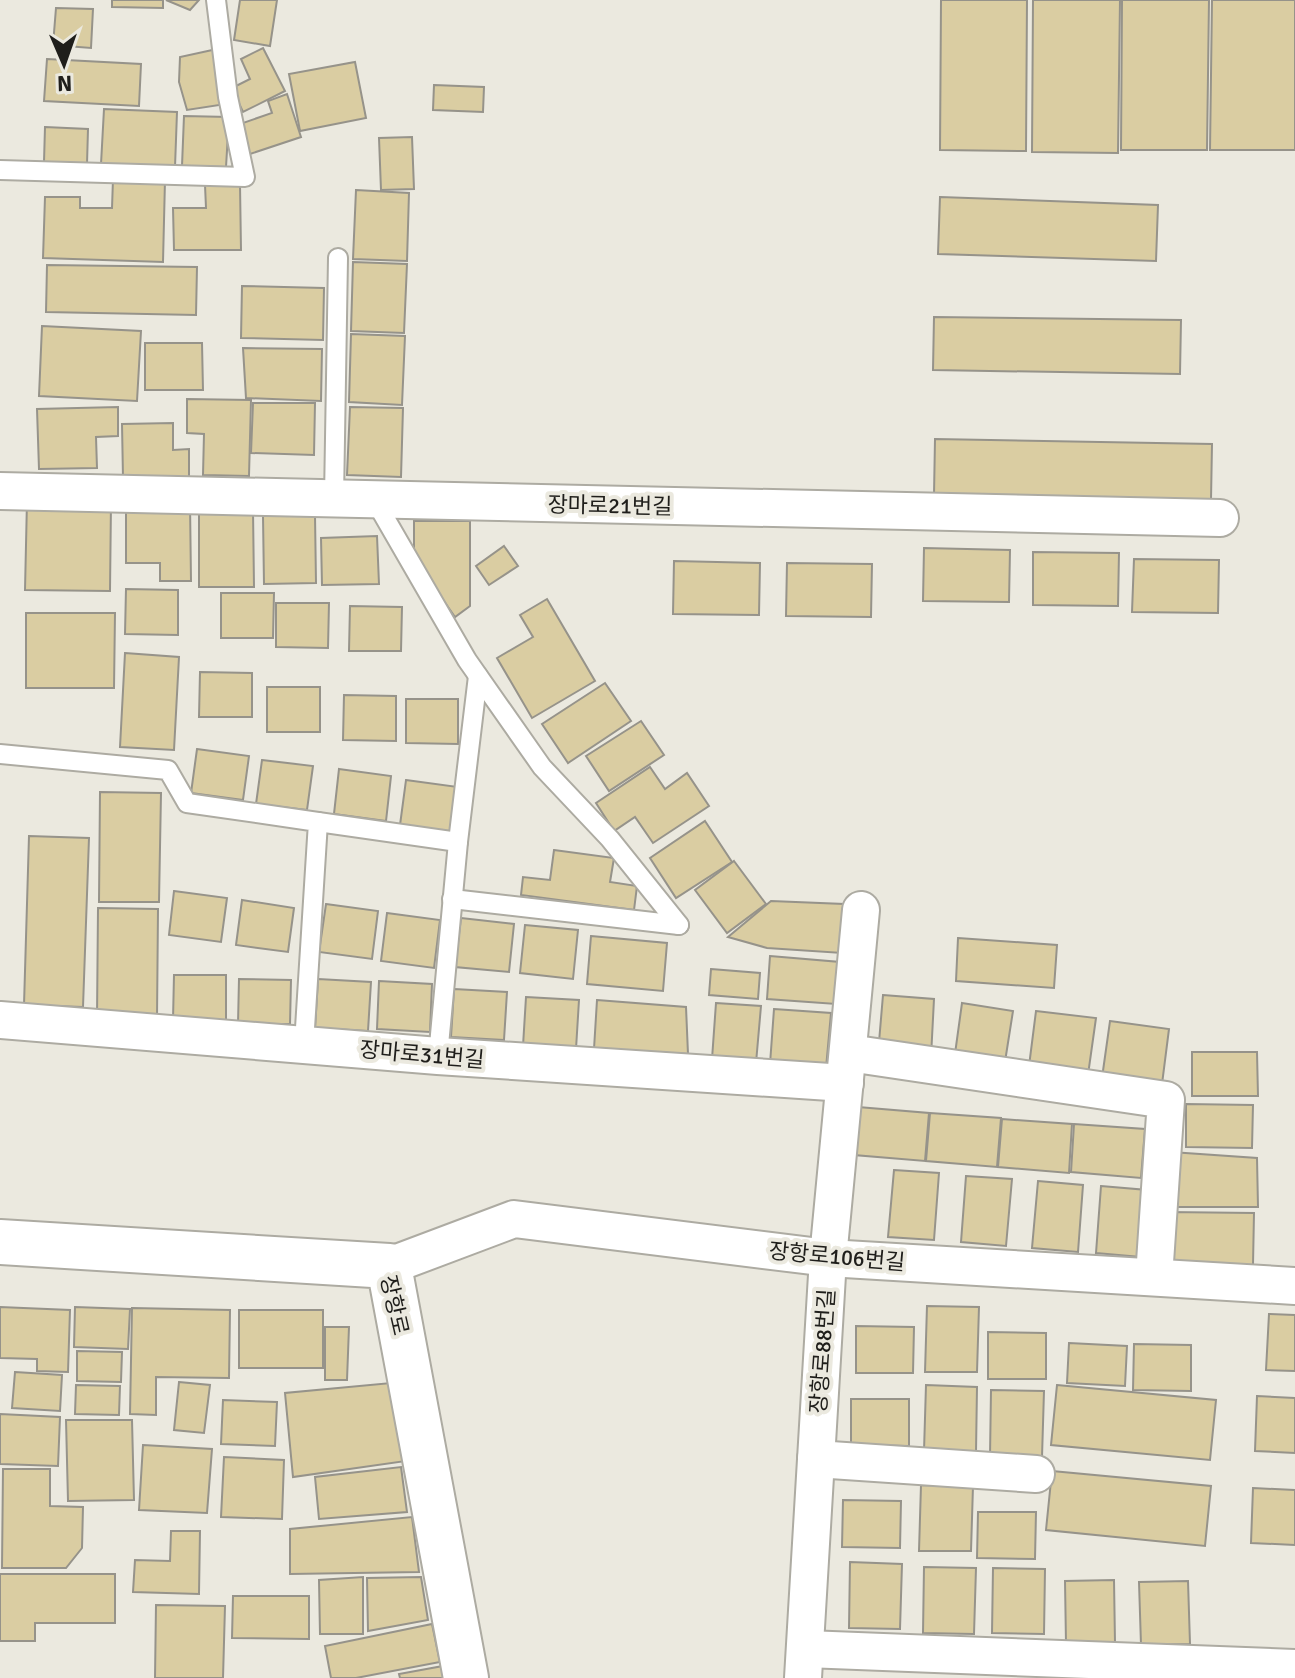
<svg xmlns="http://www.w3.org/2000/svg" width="1295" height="1678" font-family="Signika,'Noto Sans KR',sans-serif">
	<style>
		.building { fill: #dacda2; stroke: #96938a; stroke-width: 2 }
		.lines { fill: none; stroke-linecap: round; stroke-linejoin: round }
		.lane-casing { stroke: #adaba2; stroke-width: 22 }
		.street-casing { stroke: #adaba2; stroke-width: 40 }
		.secondary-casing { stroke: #adaba2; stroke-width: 48 }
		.lane { stroke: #fff; stroke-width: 18 }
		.street { stroke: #fff; stroke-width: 36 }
		.secondary { stroke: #fff; stroke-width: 44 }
		.labels { text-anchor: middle; stroke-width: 8; stroke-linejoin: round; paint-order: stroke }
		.street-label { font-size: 22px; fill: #1f1e1b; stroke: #ebe9df }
	</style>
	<rect width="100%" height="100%" fill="#ebe9df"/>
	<g class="building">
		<polygon points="112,0 163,0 163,8 112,7"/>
		<polygon points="166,0 199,0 190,10"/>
		<polygon points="240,0 277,0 270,46 234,40"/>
		<polygon points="941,0 1027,0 1026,151 940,150"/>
		<polygon points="1033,0 1120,0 1118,153 1032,152"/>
		<polygon points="1122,0 1209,0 1207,150 1121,150"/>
		<polygon points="1212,0 1295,0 1295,150 1210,150"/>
		<polygon points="56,8 93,9 91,48 53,45"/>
		<polygon points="263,48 285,91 243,112 232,88 250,79 241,59"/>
		<polygon points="217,49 226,104 187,110 179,82 180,57"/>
		<polygon points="47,59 141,64 139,106 44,101"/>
		<polygon points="355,62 366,118 300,131 289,74"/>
		<polygon points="434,85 484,87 483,112 433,110"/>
		<polygon points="287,94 301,137 247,155 237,125 272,113 268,101"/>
		<polygon points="104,109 177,112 175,167 101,164"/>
		<polygon points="184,116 229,117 226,167 182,166"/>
		<polygon points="45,127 88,129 87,164 44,162"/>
		<polygon points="412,137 414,189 381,190 379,138"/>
		<polygon points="113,179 165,180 163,262 43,258 45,197 80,197 80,208 112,208"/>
		<polygon points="205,185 240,185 241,250 174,250 173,208 206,208"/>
		<polygon points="356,190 409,193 407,261 353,259"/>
		<polygon points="940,197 1158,205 1156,261 938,254"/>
		<polygon points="353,262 407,264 404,333 351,331"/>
		<polygon points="47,265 197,267 196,315 46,312"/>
		<polygon points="242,286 324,288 323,340 241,338"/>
		<polygon points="934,317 1181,320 1180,374 933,370"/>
		<polygon points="42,326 141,331 137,401 39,396"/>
		<polygon points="351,334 405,336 402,405 349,402"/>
		<polygon points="145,343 202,343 203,390 145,390"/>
		<polygon points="243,348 322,349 321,401 246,398"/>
		<polygon points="187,399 251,400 249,476 203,475 204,434 187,433"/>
		<polygon points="253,403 315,403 314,455 251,453"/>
		<polygon points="118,407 118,436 96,437 97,468 39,469 37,409"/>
		<polygon points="350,407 403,408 401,477 347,475"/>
		<polygon points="173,423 173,450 189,449 189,477 123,478 122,424"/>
		<polygon points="935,439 1212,444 1211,500 934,495"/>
		<polygon points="27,500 111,502 110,591 25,590"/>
		<polygon points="190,503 191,581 160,581 160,563 126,563 126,504"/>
		<polygon points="253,510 254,587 199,587 199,511"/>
		<polygon points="315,515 316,583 264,584 263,516"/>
		<polygon points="414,521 470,521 470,606 455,617 414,558"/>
		<polygon points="377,536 379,584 322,585 321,538"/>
		<polygon points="504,546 518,566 489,585 476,566"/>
		<polygon points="924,548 1010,550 1009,602 923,601"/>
		<polygon points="1033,552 1119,553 1118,606 1033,605"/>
		<polygon points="1134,559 1219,560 1218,613 1132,612"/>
		<polygon points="674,561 760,563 759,615 673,614"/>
		<polygon points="787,563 872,564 871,617 786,616"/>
		<polygon points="126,589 178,590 178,635 125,634"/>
		<polygon points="221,593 274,593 273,638 221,638"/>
		<polygon points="547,599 595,681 532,718 497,658 533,637 520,615"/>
		<polygon points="276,603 329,603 328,648 276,647"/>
		<polygon points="350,606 402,607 401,651 349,651"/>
		<polygon points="26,613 115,613 114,688 26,688"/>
		<polygon points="125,653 179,657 174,750 120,747"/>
		<polygon points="200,672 252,673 252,717 199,717"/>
		<polygon points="605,683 631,721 568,763 542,724"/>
		<rect x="267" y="687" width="53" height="45"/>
		<polygon points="344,695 396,696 396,741 343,740"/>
		<polygon points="406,699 458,699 458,744 406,743"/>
		<polygon points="641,721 664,755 609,791 586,756"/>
		<polygon points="197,749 249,756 243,800 191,793"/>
		<polygon points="262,760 313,766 307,810 256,804"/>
		<polygon points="650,767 665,789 687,773 709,806 653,843 635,817 614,831 596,803"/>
		<polygon points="339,769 391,776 386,821 334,814"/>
		<polygon points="406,780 458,787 452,832 400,825"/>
		<polygon points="100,792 161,793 159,902 99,902"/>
		<polygon points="705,821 732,862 676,898 650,858"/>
		<polygon points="29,836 89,838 83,1007 24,1005"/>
		<polygon points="554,850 614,858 610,882 637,886 634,910 521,895 523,877 550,880"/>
		<polygon points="734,861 766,904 727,933 695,890"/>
		<polygon points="174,891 227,898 221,942 169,935"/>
		<polygon points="242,900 294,908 288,952 236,945"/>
		<polygon points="771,901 844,904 842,953 767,948 728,937"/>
		<polygon points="326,904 378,911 372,959 319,952"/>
		<polygon points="98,908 158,909 157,1018 97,1018"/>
		<polygon points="387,913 440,920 434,968 381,961"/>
		<polygon points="461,918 514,924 509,972 455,967"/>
		<polygon points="525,925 578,930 573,979 520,973"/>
		<polygon points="591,936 667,943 663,991 587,984"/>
		<polygon points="958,938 1057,945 1054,988 956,981"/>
		<polygon points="770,956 840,962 836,1004 767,999"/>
		<polygon points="711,969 760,973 758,999 709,995"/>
		<polygon points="174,975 226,975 226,1020 173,1020"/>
		<polygon points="239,979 291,980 290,1024 238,1024"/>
		<polygon points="318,979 371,982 368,1031 315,1028"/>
		<polygon points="379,981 432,984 430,1032 377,1029"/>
		<polygon points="454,989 507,992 504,1040 451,1037"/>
		<polygon points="883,995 934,999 931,1057 878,1054"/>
		<polygon points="526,997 579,1000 576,1049 523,1046"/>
		<polygon points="597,1000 686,1007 688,1054 594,1049"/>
		<polygon points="716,1003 761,1006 756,1063 712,1059"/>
		<polygon points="962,1003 1013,1011 1004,1068 954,1061"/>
		<polygon points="774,1009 831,1013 826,1068 770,1064"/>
		<polygon points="1036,1011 1096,1018 1087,1082 1028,1074"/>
		<polygon points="1110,1021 1169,1029 1161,1092 1101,1085"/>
		<polygon points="1192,1052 1257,1052 1258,1096 1192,1096"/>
		<polygon points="1186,1104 1253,1105 1252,1148 1186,1147"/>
		<polygon points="858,1107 929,1113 925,1161 854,1155"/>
		<polygon points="930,1113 1001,1118 997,1167 926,1161"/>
		<polygon points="1002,1119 1072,1124 1069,1173 998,1167"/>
		<polygon points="1074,1124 1145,1129 1141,1178 1071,1172"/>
		<polygon points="1171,1152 1257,1158 1258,1207 1168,1207"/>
		<polygon points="894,1170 939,1173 934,1240 888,1237"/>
		<polygon points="966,1176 1012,1179 1006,1246 961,1242"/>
		<polygon points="1038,1181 1083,1185 1078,1252 1032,1248"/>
		<polygon points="1101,1186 1147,1190 1141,1257 1096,1253"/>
		<polygon points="1167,1212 1254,1213 1253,1265 1167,1265"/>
		<polygon points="927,1306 979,1307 977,1372 925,1372"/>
		<polygon points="0,1307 70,1310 68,1372 37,1371 37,1359 0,1358"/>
		<polygon points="75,1307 130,1309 128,1349 74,1347"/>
		<polygon points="132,1308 230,1310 229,1378 156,1377 156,1415 130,1414"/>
		<rect x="239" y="1310" width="84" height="58"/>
		<polygon points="1269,1314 1295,1315 1295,1371 1266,1370"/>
		<polygon points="856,1326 914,1327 913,1373 856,1373"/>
		<polygon points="325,1327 349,1327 347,1380 325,1380"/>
		<polygon points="988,1332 1046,1333 1046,1379 988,1379"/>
		<polygon points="1069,1343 1127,1346 1125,1386 1067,1383"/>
		<polygon points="1134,1344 1191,1345 1191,1391 1133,1390"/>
		<polygon points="77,1351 122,1352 121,1382 77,1381"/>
		<polygon points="15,1372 62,1375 60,1411 12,1408"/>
		<polygon points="179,1382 210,1385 204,1433 174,1430"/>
		<polygon points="391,1383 406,1461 293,1477 285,1393"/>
		<polygon points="76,1385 120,1386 119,1415 75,1414"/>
		<polygon points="926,1385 977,1387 976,1452 924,1451"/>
		<polygon points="1057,1385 1216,1400 1210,1460 1051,1445"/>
		<polygon points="991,1390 1044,1391 1042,1457 990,1456"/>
		<polygon points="1257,1396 1295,1398 1295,1453 1255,1451"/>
		<polygon points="851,1399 909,1399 909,1446 851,1445"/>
		<polygon points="223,1400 277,1402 275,1446 221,1444"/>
		<polygon points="0,1414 60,1417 58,1466 0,1464"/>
		<polygon points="66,1420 132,1420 134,1500 68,1501"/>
		<polygon points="143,1445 212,1449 207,1513 139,1510"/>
		<polygon points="224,1457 284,1460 282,1519 221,1517"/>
		<polygon points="401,1467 407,1512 319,1519 315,1477"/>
		<polygon points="3,1469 50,1469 50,1506 83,1507 82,1548 66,1568 2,1568"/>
		<polygon points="1052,1471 1211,1486 1205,1546 1046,1530"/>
		<polygon points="921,1485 973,1486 971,1551 919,1551"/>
		<polygon points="1253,1488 1295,1490 1295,1545 1251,1543"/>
		<polygon points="843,1500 901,1501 900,1548 842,1547"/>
		<polygon points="978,1512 1036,1512 1035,1559 977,1558"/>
		<polygon points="412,1517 419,1572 290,1574 290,1529"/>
		<polygon points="171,1531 200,1531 199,1594 133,1592 135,1560 170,1561"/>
		<polygon points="850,1562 902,1564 900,1629 849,1628"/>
		<polygon points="924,1567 976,1568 974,1634 923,1633"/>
		<polygon points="993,1568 1045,1569 1044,1634 992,1633"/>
		<polygon points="0,1574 115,1574 115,1623 35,1623 35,1641 0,1641"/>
		<polygon points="363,1577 363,1634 320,1634 319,1580"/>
		<polygon points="421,1577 428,1620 368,1631 367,1578"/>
		<polygon points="1114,1580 1115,1643 1066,1644 1065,1581"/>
		<polygon points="1188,1581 1190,1644 1141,1645 1139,1582"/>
		<polygon points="233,1596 309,1596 309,1639 232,1638"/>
		<polygon points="156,1605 225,1606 223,1678 155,1678"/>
		<polygon points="432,1624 440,1662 356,1678 331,1678 325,1646"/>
		<polygon points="443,1666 445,1678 400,1678 399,1674"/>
	</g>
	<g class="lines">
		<g class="lane-casing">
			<g id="lane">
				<polyline points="0,170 245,177 228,97 216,0"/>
				<polyline points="334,498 338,258"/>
				<polyline points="374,499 467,660 542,767 610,839 679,925"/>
				<polyline points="0,754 168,770 187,803 318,822 304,1044"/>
				<polyline points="318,822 458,842 478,676"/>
				<polyline points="452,899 679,925"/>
				<polyline points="438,1056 458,842"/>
			</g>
		</g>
		<g class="street-casing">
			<g id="street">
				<polyline points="0,491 1220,518"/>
				<polyline points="0,1020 438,1056 845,1083"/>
				<polyline points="849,1053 1166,1100 1154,1277"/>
				<polyline points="389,1266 514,1219 828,1258 1295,1286"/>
				<polyline points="816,1459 1036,1474"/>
				<polyline points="806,1649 1295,1668"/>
				<polyline points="803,1678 828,1258 861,910"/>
			</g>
		</g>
		<g class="secondary-casing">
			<polyline id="secondary" points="0,1242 389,1266 466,1678"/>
		</g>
		<use href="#lane" class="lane"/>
		<use href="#street" class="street"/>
		<use href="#secondary" class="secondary"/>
	</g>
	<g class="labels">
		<g class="street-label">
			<text transform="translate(610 505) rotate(1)" y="8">장마로21번길</text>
			<text transform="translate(422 1054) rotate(5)" y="8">장마로31번길</text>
			<text transform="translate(837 1256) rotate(5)" y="8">장항로106번길</text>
			<text transform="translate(395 1305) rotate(77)" y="8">장항로</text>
			<text transform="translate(822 1351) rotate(-86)" y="8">장항로88번길</text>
		</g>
	</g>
	<g transform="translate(64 64) rotate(178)" stroke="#ebe9df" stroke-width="6" paint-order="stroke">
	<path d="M0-6L14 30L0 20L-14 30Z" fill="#1f1e1b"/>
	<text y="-12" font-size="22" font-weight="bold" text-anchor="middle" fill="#1f1e1b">N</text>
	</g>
</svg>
